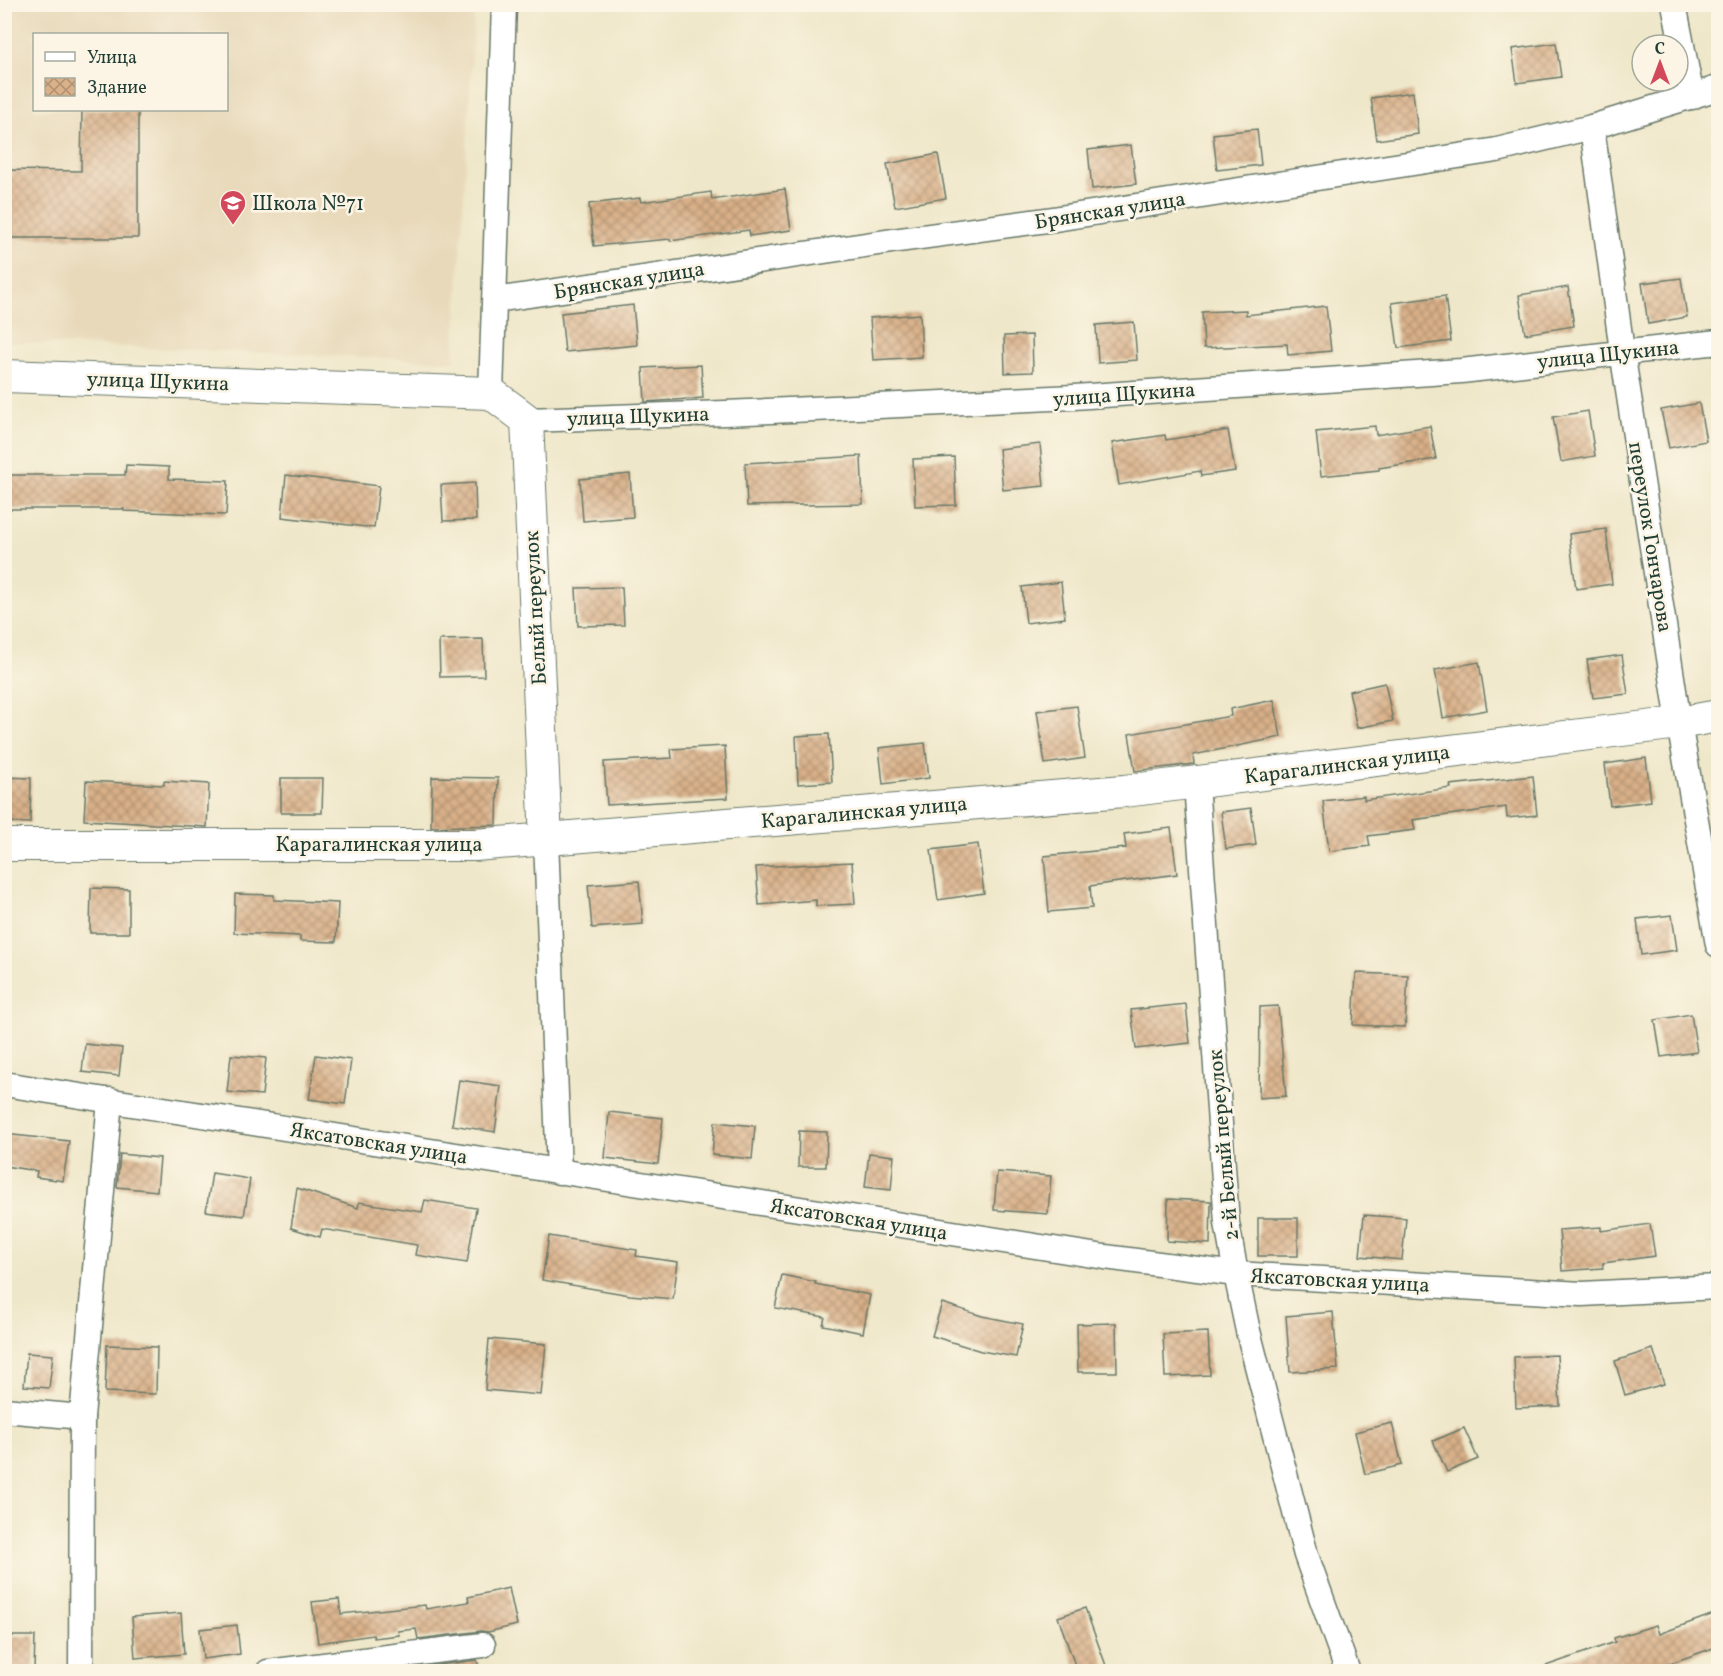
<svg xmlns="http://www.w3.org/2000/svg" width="1723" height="1676" font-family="Vollkorn,serif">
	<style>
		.built { fill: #e8d9ba; fill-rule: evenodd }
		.building { fill: url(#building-cross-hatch) }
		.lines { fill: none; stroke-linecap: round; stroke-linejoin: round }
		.minor-casing { stroke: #687868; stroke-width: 27 }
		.tertiary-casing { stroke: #687868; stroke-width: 34 }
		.minor { stroke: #fff; stroke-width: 24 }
		.tertiary { stroke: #fff; stroke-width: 32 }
		.labels { text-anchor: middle; stroke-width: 5; stroke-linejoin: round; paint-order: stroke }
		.poi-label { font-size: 21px; fill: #1f3d34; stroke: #fcf5e5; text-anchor: start }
		.street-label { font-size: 21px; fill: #1f3d34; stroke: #fcf5e5 }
	</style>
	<defs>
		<pattern id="building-cross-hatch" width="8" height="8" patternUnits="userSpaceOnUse" patternTransform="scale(1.5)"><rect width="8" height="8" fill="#d9b088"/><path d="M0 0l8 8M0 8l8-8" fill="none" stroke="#af9070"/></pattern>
	</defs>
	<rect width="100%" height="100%" fill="#fcf5e5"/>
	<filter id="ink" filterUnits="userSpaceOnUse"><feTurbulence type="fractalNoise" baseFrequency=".0167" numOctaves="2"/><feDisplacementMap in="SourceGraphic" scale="12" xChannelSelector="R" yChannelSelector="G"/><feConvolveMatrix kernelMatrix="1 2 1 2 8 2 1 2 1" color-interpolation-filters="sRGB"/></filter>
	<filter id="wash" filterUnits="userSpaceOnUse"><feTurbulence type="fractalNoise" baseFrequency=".008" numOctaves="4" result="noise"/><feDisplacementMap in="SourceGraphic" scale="24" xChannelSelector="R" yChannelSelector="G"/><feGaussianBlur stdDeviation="1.35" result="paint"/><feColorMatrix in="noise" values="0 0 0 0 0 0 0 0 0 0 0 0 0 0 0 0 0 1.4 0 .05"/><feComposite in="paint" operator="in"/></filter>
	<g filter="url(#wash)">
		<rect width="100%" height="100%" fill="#efe7c9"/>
		<path class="built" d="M5 5H475L454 361 5 342ZM34 34H226V110H34Z"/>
		<g id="blocks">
			<g class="building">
				<polygon points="1556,43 1561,77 1517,83 1512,49"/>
				<polygon points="1413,92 1418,134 1377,140 1371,98"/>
				<polygon points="82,110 138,110 138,238 4,238 4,170 81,171"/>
				<polygon points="1257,129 1261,165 1217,170 1213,134"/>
				<polygon points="1131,145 1136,184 1092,189 1088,150"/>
				<polygon points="938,154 946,198 895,207 887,164"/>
				<polygon points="785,189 791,230 750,236 749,230 670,241 670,239 594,246 589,204 640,198 641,202 711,192 712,200"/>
				<polygon points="1681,278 1687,317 1648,324 1642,283"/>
				<polygon points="1568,287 1574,326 1525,334 1519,295"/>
				<polygon points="1445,296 1451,341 1398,348 1392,303"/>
				<polygon points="633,305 637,345 565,352 561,313"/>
				<polygon points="1326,306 1331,351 1288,355 1287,344 1204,348 1202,312 1246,310 1246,315"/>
				<polygon points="920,314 922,357 873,360 870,318"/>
				<polygon points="1134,322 1137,360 1098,363 1096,325"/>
				<polygon points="1032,335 1033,372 1005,373 1004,336"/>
				<polygon points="701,365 703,398 645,402 643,368"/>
				<polygon points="1699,403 1706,441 1669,448 1661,410"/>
				<polygon points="1588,411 1595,456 1561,462 1553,417"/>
				<polygon points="1375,426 1376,435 1430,426 1436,459 1379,468 1379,470 1321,476 1316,432"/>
				<polygon points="1228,430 1235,471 1201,476 1200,471 1119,485 1112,443 1165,435 1166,440"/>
				<polygon points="1040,444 1044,486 1003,490 999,449"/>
				<polygon points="861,456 863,504 747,506 745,463"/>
				<polygon points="954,457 956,505 915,506 913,459"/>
				<polygon points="126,465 169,467 169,479 228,481 226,515 124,511 124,509 4,509 4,475 125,475"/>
				<polygon points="630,474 633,517 583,521 580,479"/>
				<polygon points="286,475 379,486 374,528 282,517"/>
				<polygon points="475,483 476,520 443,521 441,485"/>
				<polygon points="1606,529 1612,584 1576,589 1569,534"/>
				<polygon points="1061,582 1065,618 1026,623 1022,587"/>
				<polygon points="622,587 624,625 578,626 576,588"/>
				<polygon points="483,639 484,676 440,677 439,640"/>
				<polygon points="1622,655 1628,694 1593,698 1587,660"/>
				<polygon points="1479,662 1487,710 1443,718 1435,670"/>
				<polygon points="1385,683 1393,721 1357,728 1349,691"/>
				<polygon points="1274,700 1281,737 1193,755 1194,764 1135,771 1129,734 1231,716 1230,709"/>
				<polygon points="1077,706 1085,758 1045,764 1037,711"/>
				<polygon points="829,734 832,782 798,784 796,736"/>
				<polygon points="925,743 929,778 883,784 879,748"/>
				<polygon points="725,746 728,798 607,805 604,762 672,758 671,749"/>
				<polygon points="1646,758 1651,801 1610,806 1605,764"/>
				<polygon points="1533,776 1537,815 1507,818 1506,807 1413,820 1415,830 1368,836 1370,846 1329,851 1323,801 1364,796 1364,800 1451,788 1450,785"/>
				<polygon points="4,777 31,778 30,823 4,822"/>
				<polygon points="432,777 498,778 497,825 431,827"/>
				<polygon points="281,778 323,778 322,813 281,813"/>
				<polygon points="86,781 164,785 164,781 209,784 207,827 84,820"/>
				<polygon points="1251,808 1256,845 1226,849 1221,812"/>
				<polygon points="1171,828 1177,874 1090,886 1092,908 1049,912 1044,856 1126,848 1124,834"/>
				<polygon points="978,844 984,893 938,900 931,850"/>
				<polygon points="852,862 855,904 816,906 816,900 759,905 756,867"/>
				<polygon points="639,881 643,924 592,928 588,885"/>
				<polygon points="91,888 129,889 129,933 90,933"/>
				<polygon points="235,894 274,895 274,900 338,903 336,942 300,941 300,936 234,933"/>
				<polygon points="1672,915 1677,950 1641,955 1637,919"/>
				<polygon points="1356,973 1408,975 1405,1027 1353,1025"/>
				<polygon points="1186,1004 1190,1043 1136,1049 1131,1010"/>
				<polygon points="1278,1006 1286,1096 1259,1098 1260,1007"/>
				<polygon points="1691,1014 1697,1052 1661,1057 1655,1020"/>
				<polygon points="85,1044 122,1048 119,1076 82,1072"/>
				<polygon points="231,1055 266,1058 262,1095 227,1092"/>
				<polygon points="316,1055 351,1060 345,1104 309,1099"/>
				<polygon points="459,1080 501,1086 495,1132 452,1125"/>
				<polygon points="609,1112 663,1118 658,1164 605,1158"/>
				<polygon points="715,1122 755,1126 752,1159 712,1155"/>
				<polygon points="799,1131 827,1132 826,1167 798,1167"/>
				<polygon points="4,1134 69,1141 63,1181 36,1177 37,1171 4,1166"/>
				<polygon points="869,1153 894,1156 891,1190 865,1187"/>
				<polygon points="120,1154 160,1158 157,1191 117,1187"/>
				<polygon points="997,1172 1051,1176 1048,1214 994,1210"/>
				<polygon points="212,1173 250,1179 244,1216 206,1211"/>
				<polygon points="297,1188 358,1208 359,1202 422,1212 425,1200 476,1208 467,1263 415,1255 417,1245 322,1229 320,1237 291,1228"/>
				<polygon points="1168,1199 1211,1201 1210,1244 1167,1241"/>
				<polygon points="1364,1215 1406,1218 1402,1260 1360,1256"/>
				<rect x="1258" y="1218" width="40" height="38"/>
				<polygon points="1650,1224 1655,1256 1603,1263 1603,1268 1562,1271 1559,1230 1601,1227 1601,1231"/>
				<polygon points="549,1236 637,1250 636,1256 678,1262 673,1299 630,1295 542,1280"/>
				<polygon points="782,1275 816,1282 815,1284 870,1295 863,1333 823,1325 825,1317 775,1308"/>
				<polygon points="942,1303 982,1316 1023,1324 1016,1357 981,1351 932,1336"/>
				<polygon points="1333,1312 1338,1369 1290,1372 1286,1316"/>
				<polygon points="1116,1323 1117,1372 1078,1372 1077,1324"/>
				<polygon points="1208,1332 1210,1375 1165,1377 1163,1334"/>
				<polygon points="489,1339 546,1344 541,1395 485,1390"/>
				<polygon points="107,1345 157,1347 156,1394 105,1392"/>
				<polygon points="1653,1349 1664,1384 1625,1395 1615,1361"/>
				<polygon points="27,1353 53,1355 49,1388 24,1386"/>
				<polygon points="1557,1355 1560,1406 1516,1408 1514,1357"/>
				<polygon points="1392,1423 1402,1465 1365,1474 1355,1432"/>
				<polygon points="1464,1428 1478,1459 1447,1472 1433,1441"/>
				<polygon points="509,1588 517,1625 488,1632 481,1631 418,1639 416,1629 398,1631 399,1635 374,1638 373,1635 318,1643 312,1602 339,1599 341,1614 425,1605 426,1609 469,1602 468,1597"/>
				<polygon points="1085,1608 1108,1671 1077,1671 1058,1617"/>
				<polygon points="1719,1612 1719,1646 1668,1664 1671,1671 1544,1671 1543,1667 1615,1642 1614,1638 1656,1625 1659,1634"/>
				<polygon points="181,1613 184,1654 135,1658 132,1617"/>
				<polygon points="237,1625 240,1654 203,1659 200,1629"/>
				<polygon points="7,1636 35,1636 34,1671 6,1671"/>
				<polygon points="477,1660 480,1671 425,1671 424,1667"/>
			</g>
		</g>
	</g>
	<g filter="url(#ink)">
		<use href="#blocks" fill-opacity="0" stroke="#687868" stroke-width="1.5"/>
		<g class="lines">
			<g class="minor-casing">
				<g id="minor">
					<polyline points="1674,4 1692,97"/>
					<polyline points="1592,127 1622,351 1679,723 1718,945"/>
					<polyline points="495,300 892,241 1054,219 1497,150 1592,127 1718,88"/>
					<polyline points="491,393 504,4"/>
					<polyline points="527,420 725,413 1074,397 1461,371 1718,342"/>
					<polyline points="1196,783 1227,1223 1236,1274 1248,1331 1306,1555 1348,1672"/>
					<polyline points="546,840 559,1172"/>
					<polyline points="4,1084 1105,1257 1236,1274 1582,1294 1718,1287"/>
					<polyline points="4,1410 82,1417"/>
					<polyline points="81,1672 82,1417 110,1100"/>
					<polyline points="268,1672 483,1645"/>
				</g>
			</g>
			<g class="tertiary-casing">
				<g id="tertiary">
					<polyline points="4,376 491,393 527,420 546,840"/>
					<polyline points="4,845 475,845 1124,791 1679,723 1718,716"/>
				</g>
			</g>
			<use href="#minor" class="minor"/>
			<use href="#tertiary" class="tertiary"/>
		</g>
	</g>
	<defs>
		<g id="school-pin" transform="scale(1.35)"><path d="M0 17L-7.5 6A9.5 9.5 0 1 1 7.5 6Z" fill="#d1495b" stroke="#fcf5e5"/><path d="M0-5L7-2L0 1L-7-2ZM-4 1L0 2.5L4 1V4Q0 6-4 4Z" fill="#fff"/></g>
	</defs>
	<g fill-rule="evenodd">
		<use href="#school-pin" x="233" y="203"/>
	</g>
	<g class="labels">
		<g class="poi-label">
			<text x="252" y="210">Школа №71</text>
		</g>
		<g class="street-label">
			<text transform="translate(1110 210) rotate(-9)" y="7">Брянская улица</text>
			<text transform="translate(629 280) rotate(-9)" y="7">Брянская улица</text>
			<text transform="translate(1608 354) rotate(-6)" y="7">улица Щукина</text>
			<text transform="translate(158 381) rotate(2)" y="7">улица Щукина</text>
			<text transform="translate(1124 394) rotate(-4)" y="7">улица Щукина</text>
			<text transform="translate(638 416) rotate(-2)" y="7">улица Щукина</text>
			<text transform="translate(1651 537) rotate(81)" y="7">переулок Гончарова</text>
			<text transform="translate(535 608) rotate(-93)" y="7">Белый переулок</text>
			<text transform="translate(1347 764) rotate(-7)" y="7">Карагалинская улица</text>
			<text transform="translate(864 812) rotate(-5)" y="7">Карагалинская улица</text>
			<text x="379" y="851">Карагалинская улица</text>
			<text transform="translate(379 1143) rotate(9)" y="7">Яксатовская улица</text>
			<text transform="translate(1223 1145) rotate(-95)" y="7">2-й Белый переулок</text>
			<text transform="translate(859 1219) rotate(9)" y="7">Яксатовская улица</text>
			<text transform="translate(1340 1280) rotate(3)" y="7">Яксатовская улица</text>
		</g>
	</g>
	<rect width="1723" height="1676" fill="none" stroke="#fcf5e5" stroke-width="24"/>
	<rect x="33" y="33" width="195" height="78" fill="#fcf5e5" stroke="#a4ab9e" stroke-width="1.5"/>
	<rect x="45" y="52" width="30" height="9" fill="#ffffff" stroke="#a4ab9e" stroke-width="1.5"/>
	<text x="87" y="63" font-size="18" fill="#1f3d34">Улица</text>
	<rect x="45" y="78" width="30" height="18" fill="url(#building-cross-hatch)" stroke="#a4ab9e" stroke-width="1.5"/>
	<text x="87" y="93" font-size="18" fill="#1f3d34">Здание</text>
	<g transform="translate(1660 63)"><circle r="28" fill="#fcf5e5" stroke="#a4ab9e" stroke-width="1.5"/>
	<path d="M0-4.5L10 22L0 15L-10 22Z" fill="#d1495b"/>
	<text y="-9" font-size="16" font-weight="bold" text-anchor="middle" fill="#1f3d34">С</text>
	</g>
</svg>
